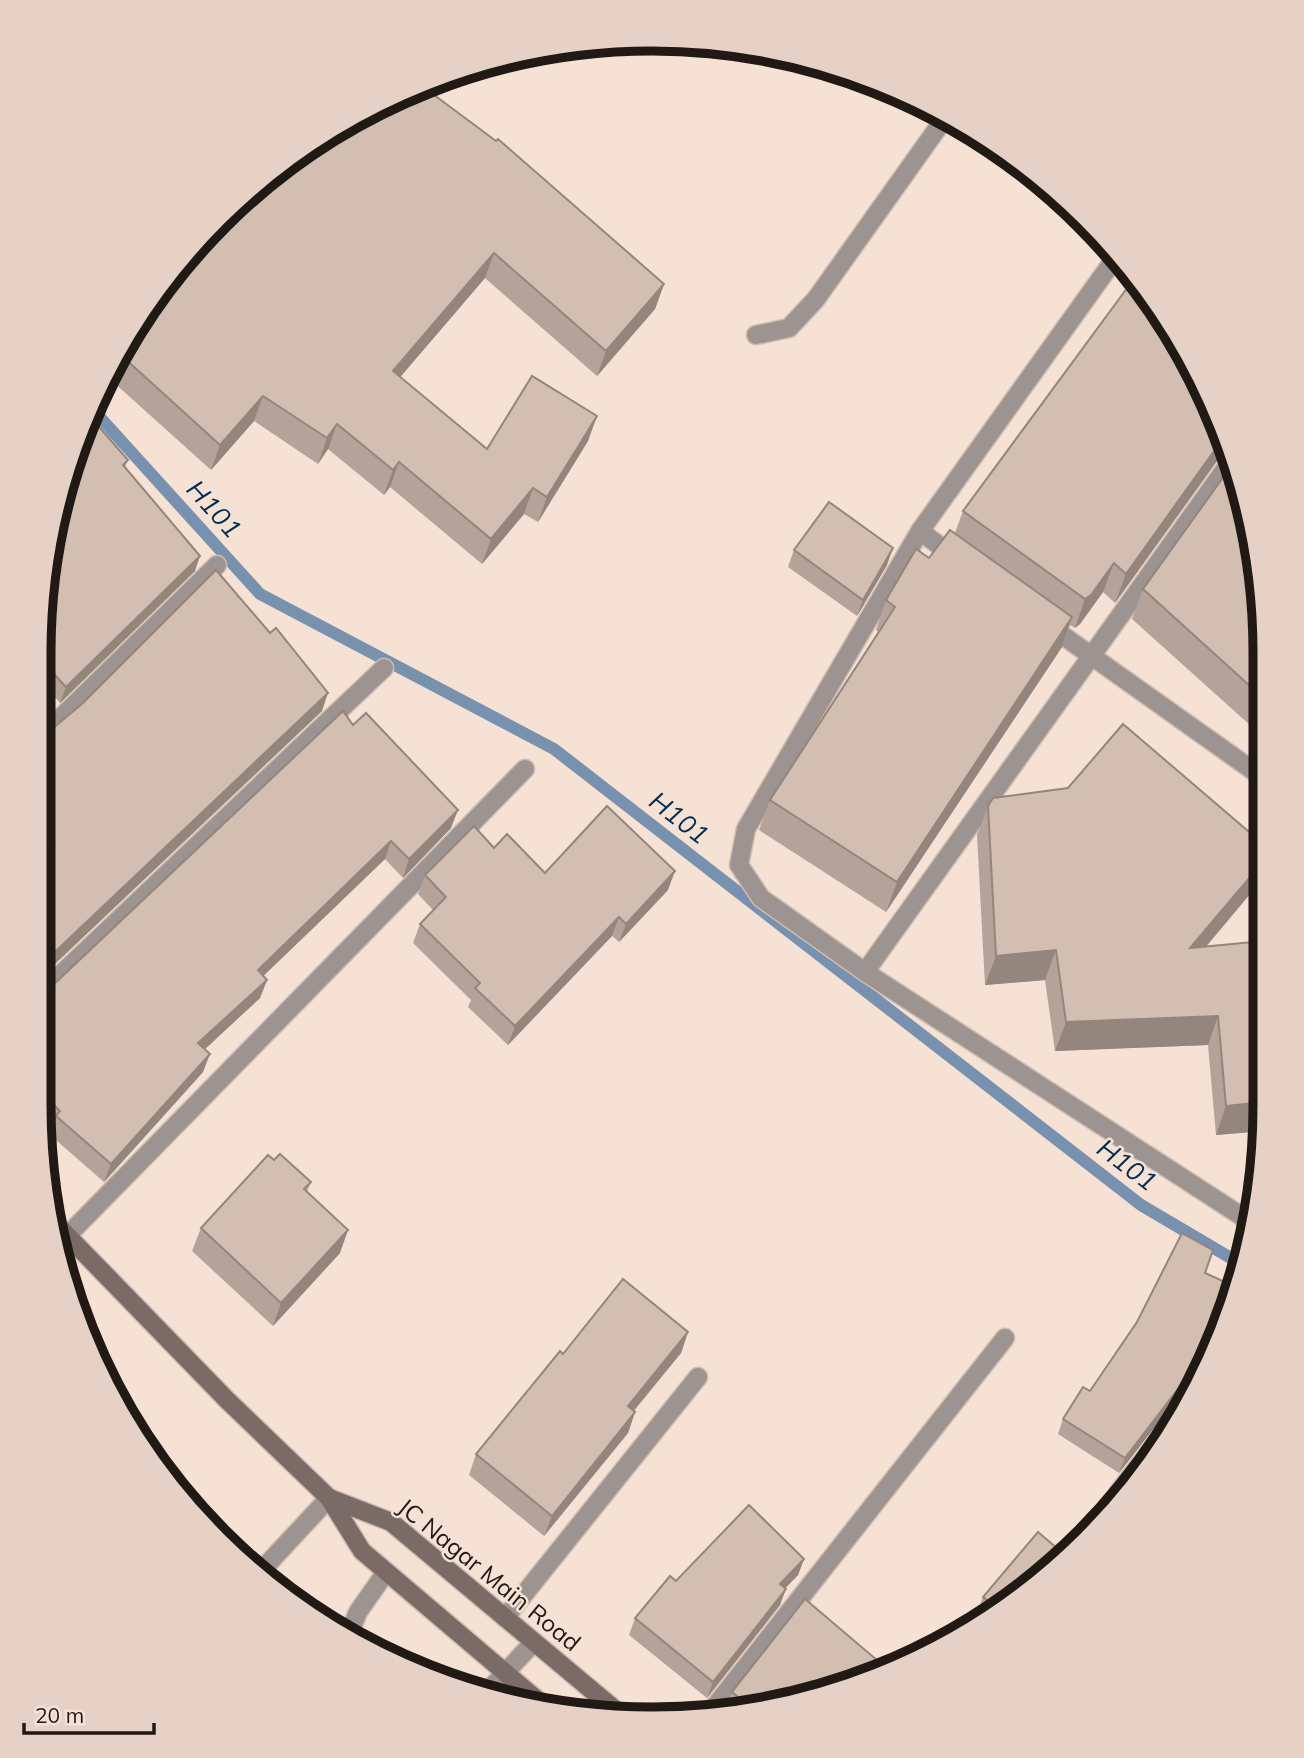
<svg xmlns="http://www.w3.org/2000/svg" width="1304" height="1758" font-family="Mulish,sans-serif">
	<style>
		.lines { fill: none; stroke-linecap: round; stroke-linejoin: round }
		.stream { stroke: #7891ae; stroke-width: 12 }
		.lane-casing { stroke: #cfbdb2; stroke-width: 21 }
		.street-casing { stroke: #cfbdb2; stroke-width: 21 }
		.secondary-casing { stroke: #cfbdb2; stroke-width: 21 }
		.lane { stroke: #9d9390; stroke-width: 18 }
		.street { stroke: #9d9390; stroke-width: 18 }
		.secondary { stroke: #7a6b67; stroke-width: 18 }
		.wall { fill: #b5a399 }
		.shaded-wall { fill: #94857d }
		.building { fill: #d3beb2; stroke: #94857d; stroke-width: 2 }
		.labels { text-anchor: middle; stroke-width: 5; stroke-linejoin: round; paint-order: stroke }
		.street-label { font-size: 24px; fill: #201914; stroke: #f6e1d5 }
		.water-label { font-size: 26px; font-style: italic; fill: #022b51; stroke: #f6e1d5 }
		.rim { fill: none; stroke: #201914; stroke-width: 9 }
	</style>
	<rect width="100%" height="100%" fill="#f6e1d5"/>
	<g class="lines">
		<polyline class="stream" points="96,413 260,594 554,749 1141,1205 1241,1264"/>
		<g class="lane-casing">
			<g id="lane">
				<polyline points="261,1571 329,1498"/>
				<polyline points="505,1618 698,1377"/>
				<polyline points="349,1634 358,1612 386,1572"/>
				<polyline points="487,1692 534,1642"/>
			</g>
		</g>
		<g class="street-casing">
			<g id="street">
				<polyline points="756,335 789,328 816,299 947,115"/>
				<polyline points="1231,461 865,972 1249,1221"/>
				<polyline points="920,531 957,559"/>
				<polyline points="1048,625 1262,777"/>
				<polyline points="39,739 217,565"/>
				<polyline points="865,972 761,898 739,865 746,829 920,531 1111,264 1121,260"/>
				<polyline points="39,995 384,668"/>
				<polyline points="67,1236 525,769"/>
				<polyline points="1119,1503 1118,1493 1188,1403"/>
				<polyline points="708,1715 1005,1338"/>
			</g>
		</g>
		<g class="secondary-casing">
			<g id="secondary">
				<polyline points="54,1222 227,1400 329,1498 362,1551 548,1709"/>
				<polyline points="329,1498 391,1522 619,1713"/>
			</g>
		</g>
		<use href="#lane" class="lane"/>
		<use href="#street" class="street"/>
		<use href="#secondary" class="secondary"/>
	</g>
	<g class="wall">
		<polygon points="279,165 664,284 655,309 597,376 485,278 400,377 487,449 588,441 538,522 524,514 482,564 390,487 384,495 328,449 318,464 254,421 211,470 111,380 142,311"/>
		<polygon points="1219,418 1228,451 1222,454 1115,603 1103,592 1080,624 1075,628 1070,625 1062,647 886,912 759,830 770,800 878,632 876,630 886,600 955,533 963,511"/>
		<polygon points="128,460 125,467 195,571 60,703 40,680 40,612 59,494"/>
		<polygon points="794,550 887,565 857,616 788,567"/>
		<polygon points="1260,572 1261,735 1132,619 1143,589"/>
		<polygon points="322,711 39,979 39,861 42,858 39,856 39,740"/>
		<polygon points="353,725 451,828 403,878 385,859 263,976 267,980 260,998 205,1049 203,1072 104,1182 49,1134 52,1128 40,1116 38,1106 39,984 43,988 53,985"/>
		<polygon points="988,806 1262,843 1262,878 1261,881 1206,947 1263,941 1264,1131 1216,1135 1208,1045 1055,1051 1045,980 985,985 977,835"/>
		<polygon points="494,848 545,873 668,890 619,942 612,936 508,1045 468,1007 471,1000 413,943 420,924 433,910 418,894 425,875"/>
		<polygon points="274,1160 311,1182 307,1192 340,1253 273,1326 192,1251 201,1228"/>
		<polygon points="1205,1273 1233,1303 1192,1393 1184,1392 1179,1396 1119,1473 1058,1434 1063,1419"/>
		<polygon points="688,1332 681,1353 634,1411 635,1412 628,1433 544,1536 469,1475 476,1454 563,1354"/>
		<polygon points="804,1559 798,1575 785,1588 780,1605 707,1698 629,1635 635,1618 676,1581"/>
		<polygon points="1025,1593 986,1616 978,1610 983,1597"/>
		<polygon points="884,1666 881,1674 725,1711 732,1692"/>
	</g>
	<g class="shaded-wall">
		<polygon points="494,253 485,278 384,396 393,371"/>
		<polygon points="664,284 655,309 597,376 606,351"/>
		<polygon points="263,396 254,421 211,470 220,445"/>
		<polygon points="597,416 588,441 538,522 547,497"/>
		<polygon points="337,424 328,449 318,464 327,438"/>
		<polygon points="1224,437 1228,451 1222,454 1115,603 1126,574"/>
		<polygon points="399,462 390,487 384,495 393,470"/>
		<polygon points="533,488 524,514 482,564 491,539"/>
		<polygon points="893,548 887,565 857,616 863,600"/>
		<polygon points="200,556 195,571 60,703 66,687"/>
		<polygon points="1114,563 1103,592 1080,624 1075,628 1085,599"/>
		<polygon points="1072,617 1062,647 886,912 897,882"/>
		<polygon points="328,693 322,711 39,979 39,967"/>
		<polygon points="458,810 451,828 403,878 409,859"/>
		<polygon points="391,841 385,859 251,988 258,970"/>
		<polygon points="1262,863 1262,878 1261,881 1179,978 1190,948"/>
		<polygon points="675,871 668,890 619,942 626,924"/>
		<polygon points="619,917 612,936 508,1045 515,1026"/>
		<polygon points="1056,950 1045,980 985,985 996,956"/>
		<polygon points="267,980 260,998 191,1062 198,1043"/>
		<polygon points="1218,1016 1208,1045 1055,1051 1066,1022"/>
		<polygon points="210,1054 203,1072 104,1182 111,1164"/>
		<polygon points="1264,1102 1264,1131 1216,1135 1226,1106"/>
		<polygon points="348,1230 340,1253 273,1326 281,1303"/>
		<polygon points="688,1332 681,1353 620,1427 628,1406"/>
		<polygon points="1190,1378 1199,1379 1192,1393 1184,1392 1179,1396 1119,1473 1125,1458 1184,1381"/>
		<polygon points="635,1412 628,1433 544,1536 552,1516"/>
		<polygon points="804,1559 798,1575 774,1600 780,1584"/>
		<polygon points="786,1589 780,1605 707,1698 713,1682"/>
	</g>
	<g class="building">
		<polygon points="422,86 496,141 498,139 664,284 606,351 494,253 393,371 487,449 532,376 597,416 547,497 533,488 491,539 399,462 393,470 337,424 327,438 263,396 220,445 122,356 142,311 279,165 381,102"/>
		<polygon points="1136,276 1139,279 1219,418 1224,437 1126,574 1114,563 1091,595 1085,599 963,511"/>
		<polygon points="93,420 128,460 123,465 200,556 66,687 40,659 40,612 53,530 55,529 54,527 59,494"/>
		<polygon points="1232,465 1260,572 1261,696 1143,589"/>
		<polygon points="829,502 893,548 863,600 794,550"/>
		<polygon points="950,530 1072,617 897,882 770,800 895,607 886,600 916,549 929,558"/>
		<polygon points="216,570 270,633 276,628 328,693 39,967 39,861 54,846 39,831 39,740 83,703"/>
		<polygon points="343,711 353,725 366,713 458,810 409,859 391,841 258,970 267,980 198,1043 210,1054 111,1164 56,1116 60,1111 39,1090 39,984 43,988 53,985"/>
		<polygon points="1123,724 1262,843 1262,863 1190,948 1263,941 1264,1102 1226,1106 1218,1016 1066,1022 1056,950 996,956 988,806 993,798 1068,788"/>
		<polygon points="607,806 675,871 626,924 619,917 515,1026 475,988 480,983 420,924 446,897 425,875 474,826 494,848 507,834 545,873"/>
		<polygon points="280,1154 311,1182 304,1189 348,1230 281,1303 201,1228 268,1155 274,1160"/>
		<polygon points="1182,1233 1213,1250 1205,1273 1236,1287 1233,1303 1199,1379 1190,1378 1184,1381 1125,1458 1063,1419 1083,1387 1090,1391 1137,1322"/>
		<polygon points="623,1279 688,1332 628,1406 635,1412 552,1516 476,1454 560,1351 563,1354"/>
		<polygon points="749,1505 804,1559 780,1584 786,1589 713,1682 635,1618 670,1576 676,1581"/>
		<polygon points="1038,1532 1065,1555 1025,1593 999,1608 983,1597"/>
		<polygon points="805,1599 884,1666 879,1672 881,1674 748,1705 732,1692"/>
	</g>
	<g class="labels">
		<g class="street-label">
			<text transform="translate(489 1575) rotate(39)" y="8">JC Nagar Main Road</text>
		</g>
		<g class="water-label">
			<text transform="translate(214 509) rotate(48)" y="9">H101</text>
			<text transform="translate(679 818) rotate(38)" y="9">H101</text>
			<text transform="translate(1127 1165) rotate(37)" y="9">H101</text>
		</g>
	</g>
	<path d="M0 0H1304V1758H0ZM652 51H652A601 601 0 0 1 1253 652V1106A601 601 0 0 1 652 1707H652A601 601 0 0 1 51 1106V652A601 601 0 0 1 652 51Z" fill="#e5d1c6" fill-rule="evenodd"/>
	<path class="rim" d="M652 51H652A601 601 0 0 1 1253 652V1106A601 601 0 0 1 652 1707H652A601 601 0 0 1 51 1106V652A601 601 0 0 1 652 51Z"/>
	<path d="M24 1723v10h130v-10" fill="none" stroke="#201914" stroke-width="3.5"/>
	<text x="35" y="1723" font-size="21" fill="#201914" stroke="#f6e1d5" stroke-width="5" paint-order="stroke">20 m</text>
</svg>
